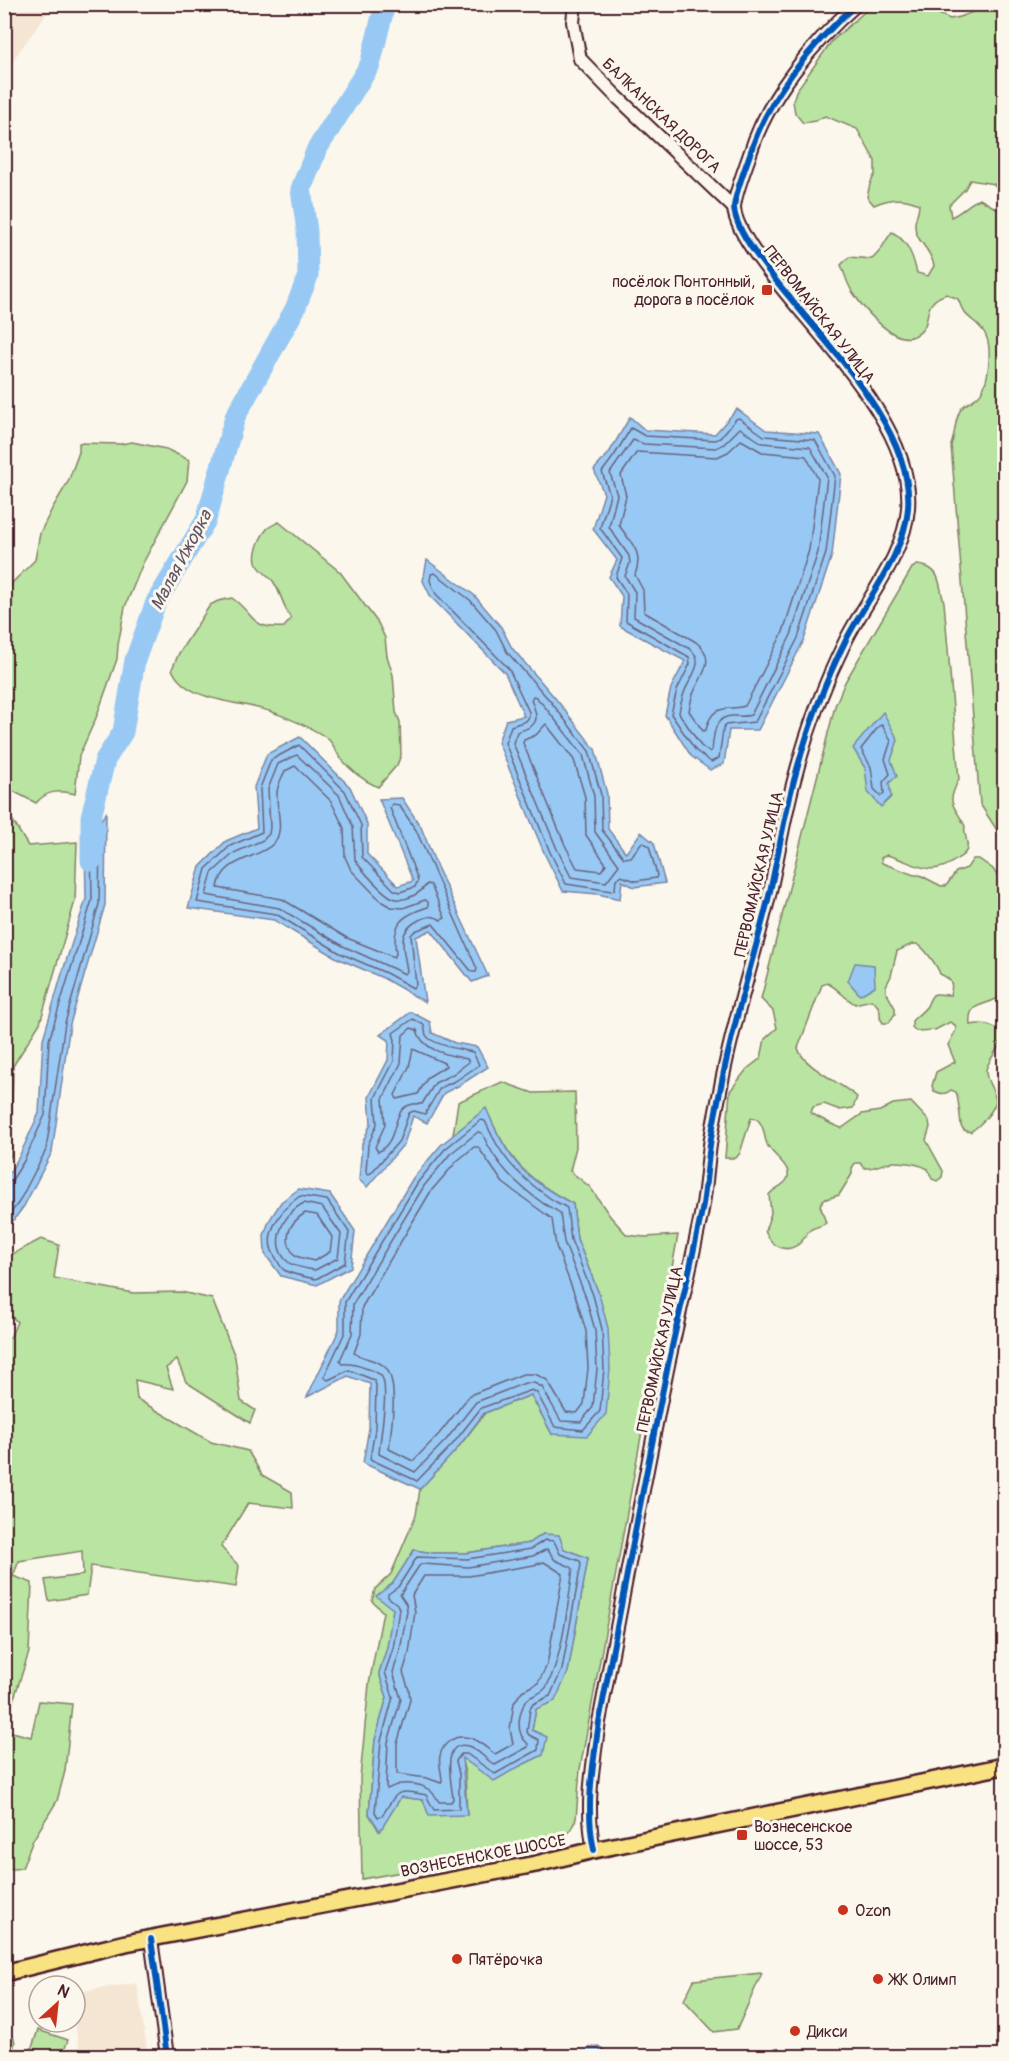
<svg xmlns="http://www.w3.org/2000/svg" width="1009" height="2061" font-family="Pangolin,sans-serif">
	<style>
		.built { fill: #f5e6d3 }
		.green { fill: #b9e4a2; stroke: #828266; stroke-width: 1.5; fill-rule: evenodd }
		.water { fill: #98c9f4; stroke: #7985a4; stroke-width: 1.5 }
		.lines { fill: none; stroke-linecap: round; stroke-linejoin: round }
		.shore { stroke: #69637b; stroke-width: 1.5 }
		.river { stroke: #98c9f4; stroke-width: 21 }
		.minor-casing { stroke: #4a1f2b; stroke-width: 16 }
		.major-casing { stroke: #4a1f2b; stroke-width: 20 }
		.minor { stroke: #fbf7ec; stroke-width: 12 }
		.major { stroke: #f8e281; stroke-width: 15 }
		.cycleway-casing { stroke: #fbf7ec; stroke-width: 10 }
		.cycleway { stroke: #0057b8; stroke-width: 6 }
		.poi-dot { fill: #c8321e; stroke: #fbf7ec; stroke-width: 2 }
		.labels { text-anchor: middle; stroke-width: 6; stroke-linejoin: round; paint-order: stroke }
		.street-label { font-size: 16px; fill: #4a1f2b; stroke: #fbf7ec }
		.poi-label { font-size: 16px; fill: #4a1f2b; stroke: #fbf7ec; text-anchor: start }
		.water-label { font-size: 18px; font-style: italic; fill: #615267; stroke: #fbf7ec }
	</style>
	<rect width="100%" height="100%" fill="#fbf7ec"/>
	<filter id="ink" filterUnits="userSpaceOnUse"><feTurbulence type="fractalNoise" baseFrequency=".0167" numOctaves="2"/><feDisplacementMap in="SourceGraphic" scale="12" xChannelSelector="R" yChannelSelector="G"/><feConvolveMatrix kernelMatrix="1 2 1 2 8 2 1 2 1" color-interpolation-filters="sRGB"/></filter>
	<g filter="url(#ink)">
		<g class="built">
			<polygon points="5,4 53,5 5,71 4,5"/>
			<polygon points="137,1983 148,2056 81,2056 74,2022 75,1992"/>
		</g>
		<g class="green">
			<path d="M872 5H930L939 14 950 19C974 16 981 0 1004 14V199L994 184 970 180 965 189 949 205 951 217C963 212 968 203 980 199L1004 213V269L1002 271 1004 280V841L980 804 951 445C956 432 954 420 961 409 966 402 974 401 979 395 989 385 992 348 986 336 982 325 971 321 964 312 961 308 960 303 958 299L947 294C917 303 936 324 916 335 895 348 862 307 852 291 847 284 845 274 841 265L849 257 872 259C882 251 884 242 892 232 908 241 913 256 917 273L928 276 934 266C931 248 916 242 915 227 914 220 919 212 919 204 904 197 889 198 874 205L867 197 870 184 875 174V161L857 129 825 116 815 121 803 123 795 113 793 101 796 91 832 41Z"/>
			<path d="M132 442 166 449 189 460 187 481 143 563 125 607 118 645 117 659 96 718 79 756 75 794C60 790 47 790 36 803L5 787V595L12 583 35 560 40 533 53 507 68 482 79 452V443L121 444Z"/>
			<path d="M279 522 340 572 378 623 385 638 387 656 393 675 396 712 400 722 401 755 397 765 378 787C361 780 350 770 339 756 336 751 333 744 329 740 317 729 290 719 275 713 246 701 186 704 172 669L179 653 210 605 218 601 232 598C256 615 249 629 284 627L291 619C284 608 281 593 273 581 268 575 261 571 257 564 252 555 260 537 267 529 270 526 275 524 279 522Z"/>
			<path d="M917 565C942 567 938 583 944 602L959 779C945 807 954 803 965 826 963 834 969 842 967 849 965 855 961 856 957 859 930 880 915 862 887 855L881 858 882 863 914 875H920L941 886H946L956 872 967 868 973 859H979L993 869 1004 886V993C990 1009 967 998 970 1025 979 1023 988 1023 997 1029 1009 1041 988 1058 986 1070 985 1081 995 1090 996 1101 993 1112 980 1126 970 1132L964 1130 961 1126C961 1123 958 1096 956 1092L951 1090C945 1095 941 1094 934 1091L932 1086 936 1072 955 1062 948 1045 956 1030 955 1025 950 1022 935 1030 916 1031 912 1027V1021C916 1016 924 1011 927 1006 934 989 933 995 950 995 954 983 951 979 940 974 938 967 923 945 916 944 909 943 903 950 897 951L891 976 886 986V992L895 1008V1014L889 1023H883L880 1018C881 1010 878 1004 871 1000L855 1004C844 998 838 988 827 983L822 985 798 1048C803 1067 842 1083 857 1097L853 1108 840 1110 824 1104 813 1107 811 1113C818 1117 836 1127 842 1128L862 1114 880 1111 893 1104 911 1102 929 1121 930 1127 926 1140 943 1171 942 1177 937 1181 932 1179 928 1169C919 1164 904 1162 894 1162 883 1162 876 1169 865 1168L860 1163H855L852 1168V1174L839 1195 823 1200 820 1205 826 1223C821 1227 813 1227 809 1231 805 1235 803 1240 800 1243 786 1255 771 1246 765 1231L771 1213 769 1195C773 1189 779 1188 784 1183 799 1169 770 1155 767 1144 763 1134 765 1127 757 1119L751 1118 740 1153 736 1158H725L730 1091 747 1069 761 1058 765 1039 777 1028 773 1011 761 999 835 706 845 682 912 568Z"/>
			<polygon points="5,813 10,816 28,846 77,842 75,901 40,1023 13,1066 11,1155 5,1165"/>
			<path d="M502 1082 533 1093 575 1092 576 1147 570 1171 590 1187 610 1216 627 1235 645 1237 678 1235 580 1769 576 1819 571 1829 557 1844 362 1879 360 1778 369 1684 383 1612 372 1601 375 1589 391 1574 416 1515 420 1489 457 1449 485 1413 531 1395 552 1434 599 1294 577 1239 573 1204C524 1178 508 1159 486 1109L453 1135 458 1102ZM543 1534 564 1549 588 1558 568 1672 536 1709 532 1730 543 1755 520 1766 461 1757 465 1773 467 1815 424 1800 401 1797 379 1831 369 1814 375 1740 387 1697 379 1673 387 1648 393 1609V1583L414 1550 434 1553H466L530 1543Z"/>
			<polygon points="41,1239 59,1245 54,1278 133,1293 181,1292 212,1299 235,1357 241,1401 255,1410 250,1423 186,1382 177,1360 166,1368 173,1389 135,1380 137,1399 211,1442 248,1451 262,1475 292,1492 293,1508 248,1503 221,1547 239,1566 236,1587 91,1566 87,1595 49,1601 45,1580 83,1575 82,1551 19,1561 13,1576 32,1583 29,1652 5,1726 4,1338 10,1338 17,1322 5,1309 5,1258"/>
			<polygon points="39,1701 72,1704 65,1771 57,1801 33,1840 22,1868 5,1870 5,1730 31,1737"/>
			<polygon points="762,1973 737,2029 714,2032 684,2000 694,1980"/>
			<polygon points="38,2030 68,2040 62,2056 29,2056"/>
			<path d="M5 2032C19 2037 15 2045 11 2056H5Z"/>
		</g>
		<g class="water">
			<polygon points="737,409 766,430 819,434 841,474 832,555 804,640 758,730 729,730 724,764 710,770 691,756 665,715 671,688 685,661 620,626 622,596 609,577 617,560 593,529 604,494 594,470 609,453 630,417 645,430 715,434"/>
			<polygon points="427,560 474,595 501,627 512,648 556,699 595,749 607,794 608,829 626,853 641,832 654,843 665,883 634,887 622,881 620,899 598,894 563,891 545,855 498,742 506,720 524,716 505,673 431,597 423,581"/>
			<polygon points="883,712 898,740 891,760 897,776 889,783 891,797 881,807 868,792 865,768 853,748"/>
			<polygon points="300,737 350,787 367,824 367,854 398,886 413,881 379,799 402,798 421,827 437,867 488,976 472,982 431,930 416,937 425,1002 383,978 337,958 274,920 188,908 200,867 226,841 257,828 254,787 267,754"/>
			<polygon points="106,813 105,905 70,1024 52,1152 24,1206 5,1232 5,1180 19,1157 39,1113 43,1039 61,977 86,899 85,841"/>
			<polygon points="855,963 874,965 875,986 860,995 848,981"/>
			<polygon points="411,1012 430,1022 432,1033 455,1043 477,1047 488,1067 460,1085 444,1093 427,1123 413,1116 404,1144 367,1187 359,1180 362,1144 371,1123 369,1097 388,1060 389,1040 380,1035"/>
			<path d="M486 1108C507 1159 523 1178 573 1204L577 1239 599 1294 608 1328 610 1369 606 1414 587 1436 552 1434 531 1395 484 1413 457 1449 420 1489 363 1463 369 1428 370 1384 348 1376 307 1397 339 1330V1301L413 1178 441 1145Z"/>
			<polygon points="299,1189 330,1194 355,1231 351,1267 317,1285 281,1276 265,1254 264,1235 269,1221 281,1202"/>
			<polygon points="543,1534 559,1535 564,1549 588,1558 568,1672 555,1701 536,1709 532,1730 547,1737 543,1755 520,1766 494,1781 462,1758 467,1815 429,1816 423,1800 401,1797 380,1831 369,1814 375,1740 387,1697 379,1673 387,1648 393,1609 376,1596 393,1583 414,1550 434,1553 467,1553 530,1543"/>
			<polygon points="598,2046 603,2049 607,2056 579,2056 590,2047"/>
		</g>
		<g class="lines">
			<g class="shore">
				<polygon points="739,418 764,436 815,440 835,476 826,553 798,638 755,722 725,725 723,730 719,758 711,762 696,751 671,714 677,690 690,664 689,657 626,621 627,594 616,577 622,558 600,528 610,495 602,472 614,456 631,428 645,436 715,440 720,438 736,419"/>
				<path d="M740 428 762 443 810 447 827 477 818 552 791 635 751 715C745 717 738 716 732 716 713 717 714 736 712 750L709 752 701 746 679 713C680 706 682 699 684 693 689 678 707 662 690 649L634 617 635 592 625 576 630 563 629 556 609 527 617 495 610 473 633 440 644 444 716 448 724 444Z"/>
				<path d="M741 440 762 452 806 456 818 479 809 550 783 632 745 706C726 711 712 703 706 730L703 731 689 711C690 706 691 701 692 697 699 677 719 660 696 642L644 612 643 590 635 575C644 551 631 544 619 525L626 496 621 475 637 452 717 457 728 452Z"/>
				<polygon points="435,573 470,600 496,630 507,652 551,702 589,751 601,795 602,830 624,858 631,857 642,842 649,846 657,875 656,878 636,881 621,876 616,879 615,889 612,891 566,884 550,852 505,743 511,726 526,721 529,717 529,712 509,669 436,594 430,581 431,574"/>
				<path d="M533 696 536 697 545 707 583 755 594 796 595 832 619 865 606 882 571 877 557 849 513 743 517 732C538 726 540 720 531 700Z"/>
				<polygon points="546,724 574,760 585,797 586,835 606,864 601,871 577,868 565,845 523,743 524,740 536,735"/>
				<polygon points="882,725 891,741 885,759 890,774 883,782 884,793 881,796 874,789 871,767 861,749 879,726"/>
				<polygon points="299,745 345,791 361,825 362,857 394,890 400,892 415,887 418,880 390,808 392,804 399,805 416,830 477,969 476,972 472,972 433,924 415,931 411,935 416,985 413,988 386,973 340,953 276,914 197,902 206,869 230,846 262,832 260,788 271,760"/>
				<path d="M297 755 339 795 353 827 355 860C361 869 383 894 393 898 405 903 421 893 427 884L431 885 445 918 441 920C433 915 428 916 419 920 395 932 404 949 407 971L405 974 343 946 279 908 206 895 212 873 234 853 263 840 269 834 270 827 268 789 278 764Z"/>
				<path d="M295 766 331 801 344 828 345 857 351 870 382 902 391 907 403 908 425 900 428 902V907C399 916 392 924 396 954L394 957 347 938 282 899 218 888C221 858 260 859 274 843 285 830 276 809 277 793 277 786 282 777 285 771Z"/>
				<path d="M413 1019 424 1025C425 1029 425 1032 426 1035 431 1045 463 1050 473 1052L479 1065 457 1080 440 1088 425 1114 414 1111 409 1113 399 1141 371 1173 368 1174 366 1171 368 1145 377 1124 375 1098 394 1061 395 1040 393 1033Z"/>
				<path d="M411 1028 417 1030C422 1051 449 1055 467 1059L469 1062 453 1074 435 1083 422 1104C386 1101 404 1138 378 1152L375 1147 385 1125 383 1099 401 1063 403 1035Z"/>
				<polygon points="413,1049 444,1063 446,1066 428,1077 418,1094 397,1099 395,1095 409,1067"/>
				<path d="M481 1120 485 1121C501 1157 515 1173 547 1196 553 1201 561 1204 567 1208L571 1240 593 1295 602 1329 604 1369 600 1411 583 1430 555 1427 537 1393 532 1390 481 1408 452 1445 417 1481 370 1459 375 1429 376 1385 374 1380 349 1370 328 1380 324 1377 345 1332V1302L418 1182 445 1149Z"/>
				<path d="M478 1132 482 1133C496 1165 516 1184 544 1204 549 1207 555 1209 560 1213L564 1242 586 1298 595 1330 597 1369 593 1407 581 1422 561 1421 542 1387 534 1383H525L476 1402 446 1440 415 1472 379 1454C380 1438 389 1390 382 1377 378 1371 371 1370 365 1368 357 1365 350 1363 342 1364L340 1360 352 1334 353 1304 424 1186 450 1154Z"/>
				<path d="M474 1147H478L503 1183 552 1219 556 1246 577 1301 586 1331 588 1368 584 1404 577 1413 566 1412 547 1380 535 1374H523L470 1395 439 1434 413 1461 389 1449C391 1429 400 1380 384 1366 376 1359 363 1359 354 1353L361 1334 362 1307 431 1191 457 1161Z"/>
				<polyline points="4,1183 12,1180 24,1161 45,1115 49,1040 92,900 91,843 97,837 100,840 99,904 65,1023 46,1150 19,1202 4,1222"/>
				<path d="M300 1196 327 1200 349 1232 345 1263 316 1279C308 1277 292 1275 284 1270 281 1268 278 1262 276 1258 260 1236 281 1209 300 1196Z"/>
				<path d="M304 1203 322 1207 341 1234 338 1258 315 1270C308 1269 294 1267 288 1262 268 1244 283 1213 304 1203Z"/>
				<path d="M305 1213 317 1215 332 1237 330 1252 314 1261 295 1256C282 1239 288 1224 305 1213Z"/>
				<path d="M545 1540 554 1541 560 1554 580 1561 581 1564 562 1670 550 1696 533 1704 530 1709 527 1732 529 1735 539 1740 538 1750 495 1774 467 1754H461L456 1761 459 1774V1809L434 1810 426 1795C395 1788 398 1791 382 1816L378 1817 375 1812 381 1741 393 1697 385 1672 393 1649 399 1609 397 1604 388 1597V1594L398 1587 417 1557 467 1559 531 1549Z"/>
				<path d="M547 1549 555 1560 571 1567 573 1569C567 1608 564 1651 547 1686 542 1696 527 1694 523 1706 518 1719 516 1734 528 1744V1747L495 1765C486 1760 478 1749 468 1746 440 1739 452 1785 453 1799L451 1802H439C431 1786 418 1783 401 1784 396 1784 391 1788 387 1789L386 1786 388 1742 401 1699 393 1672 400 1651 407 1611 406 1604 400 1595 419 1566 422 1564 468 1567 533 1556Z"/>
				<path d="M544 1562 563 1574 547 1665 538 1683 522 1691 514 1703 510 1729 513 1744 495 1754C482 1745 468 1730 451 1740 445 1744 441 1750 440 1756 438 1764 442 1773 442 1781L441 1783 427 1778 397 1774V1744L410 1700 409 1690 403 1672 409 1653 415 1612 412 1595 424 1576H469L534 1565Z"/>
			</g>
			<polyline class="river" points="91,861 91,817 105,760 123,732 135,660 156,602 206,520 235,417 295,309 308,276 307,231 301,189 317,149 370,65 385,4"/>
			<g class="minor-casing">
				<g id="minor">
					<polyline points="575,4 573,22 580,59 613,93 734,208"/>
					<path d="M594 1850C585 1807 593 1765 599 1722 622 1603 643 1484 668 1365 679 1313 692 1262 702 1210 706 1189 707 1167 710 1145 713 1124 718 1102 722 1081 734 1020 753 960 768 900 778 858 784 815 796 773 808 728 824 684 845 642 865 601 905 555 908 508 915 424 811 330 764 265 754 252 735 225 734 208 734 196 746 166 750 154 767 98 813 42 857 4"/>
					<polyline points="151,1939 167,2056"/>
				</g>
			</g>
			<g class="major-casing">
				<polyline id="major" points="4,1973 126,1943 536,1864 594,1850 1004,1766"/>
			</g>
			<use href="#minor" class="minor"/>
			<use href="#major" class="major"/>
			<g class="cycleway-casing">
				<g id="cycleway">
					<path d="M594 1850C585 1807 593 1765 599 1722 622 1603 643 1484 668 1365 679 1313 692 1262 702 1210 706 1189 707 1167 710 1145 713 1124 718 1102 722 1081 734 1020 753 960 768 900 778 858 784 815 796 773 808 728 824 684 845 642 865 601 905 555 908 508 915 424 811 330 764 265 754 252 735 225 734 208 734 196 746 166 750 154 767 98 813 42 857 4"/>
					<polyline points="151,1939 167,2056"/>
				</g>
			</g>
			<use href="#cycleway" class="cycleway"/>
		</g>
	</g>
	<g class="poi-dot">
		<rect x="761" y="284" width="12" height="12" rx="3"/>
		<rect x="736" y="1829" width="12" height="12" rx="3"/>
		<circle cx="843" cy="1910" r="6"/>
		<circle cx="457" cy="1959" r="6"/>
		<circle cx="878" cy="1979" r="6"/>
		<circle cx="795" cy="2031" r="6"/>
	</g>
	<g class="labels">
		<g class="street-label">
			<text transform="translate(662 115) rotate(44)" y="6">БАЛКАНСКАЯ ДОРОГА</text>
			<text transform="translate(820 314) rotate(52)" y="6">ПЕРВОМАЙСКАЯ УЛИЦА</text>
			<text transform="translate(758 874) rotate(-77)" y="6">ПЕРВОМАЙСКАЯ УЛИЦА</text>
			<text transform="translate(659 1349) rotate(-78)" y="6">ПЕРВОМАЙСКАЯ УЛИЦА</text>
			<text transform="translate(483 1855) rotate(-11)" y="6">ВОЗНЕСЕНСКОЕ ШОССЕ</text>
		</g>
		<g class="poi-label">
			<text x="755" y="287" text-anchor="end">посёлок Понтонный,<tspan x="755" dy="18">дорога в посёлок</tspan></text>
			<text x="754" y="1832">Вознесенское<tspan x="754" dy="18">шоссе, 53</tspan></text>
			<text x="855" y="1916">Ozon</text>
			<text x="469" y="1965">Пятёрочка</text>
			<text x="890" y="1985">ЖК Олимп</text>
			<text x="807" y="2037">Дикси</text>
		</g>
		<g class="water-label">
			<text transform="translate(181 560) rotate(-62)" y="6">Малая Ижорка</text>
		</g>
	</g>
	<rect width="1009" height="2061" fill="none" stroke="#fbf7ec" stroke-width="24"/>
	<rect x="12" y="12" width="985" height="2037" fill="none" stroke="#4a1f2b" stroke-width="2" filter="url(#ink)"/>
	<g transform="translate(57 2004) rotate(27)"><circle r="28" fill="#fbf7ec" stroke="#b4a19f" stroke-width="1.5"/>
	<path d="M0-4.5L10 22L0 15L-10 22Z" fill="#c8321e"/>
	<text y="-9" font-size="16" font-weight="bold" text-anchor="middle" fill="#4a1f2b">N</text>
	</g>
</svg>
